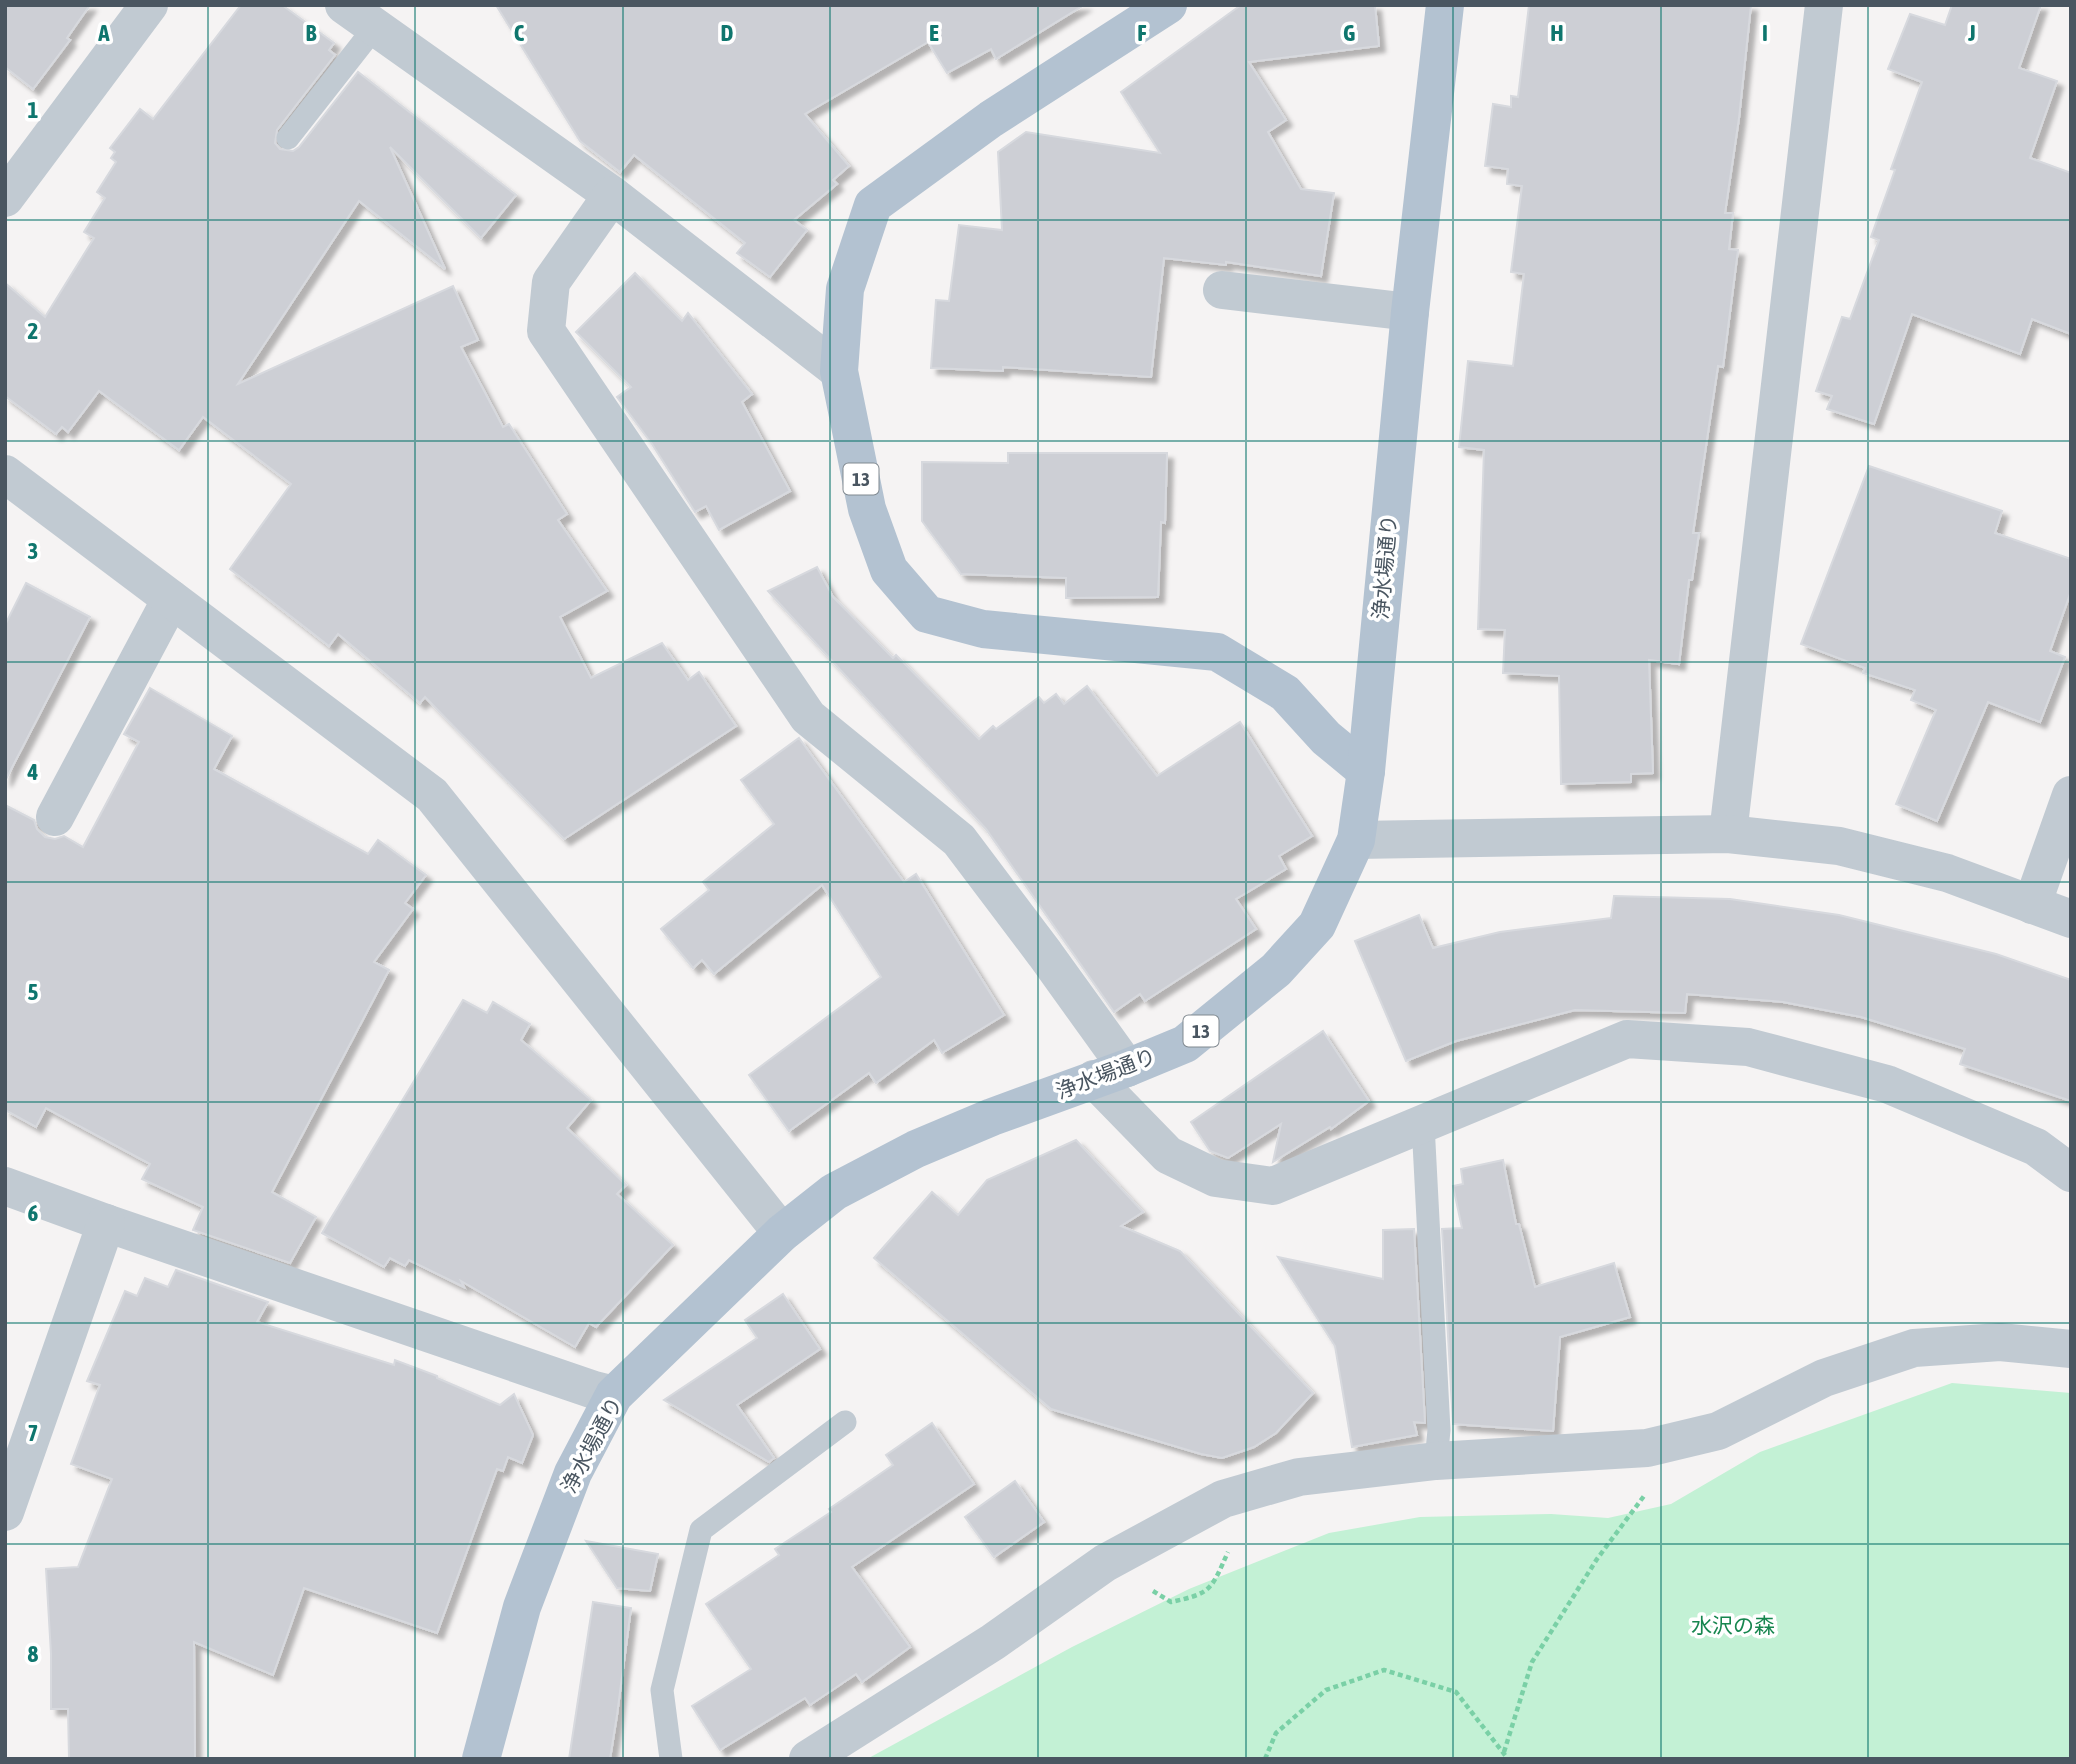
<svg xmlns="http://www.w3.org/2000/svg" width="2076" height="1764" font-family="'Asap Condensed','Noto Sans JP',sans-serif">
	<style>
		.green { fill: #c3f1d5 }
		.building { fill: #cdcfd5; stroke: #d7d9de; stroke-width: 2; filter: url(#shadow) }
		.lines { fill: none; stroke-linecap: round; stroke-linejoin: round }
		.path { stroke: #7ad0a6; stroke-width: 4.5; stroke-dasharray: 5 3.5; stroke-linecap: butt }
		.service { stroke: #c1cad2; stroke-width: 23 }
		.minor { stroke: #c1cad2; stroke-width: 38 }
		.tertiary { stroke: #c1cad2; stroke-width: 38 }
		.primary { stroke: #b3c2d1; stroke-width: 38 }
		.grid { fill: none; stroke: #0f766e; stroke-width: 2; stroke-opacity: 0.55 }
		.labels { text-anchor: middle; stroke-width: 7; stroke-linejoin: round; paint-order: stroke }
		.shield { fill: #fff; stroke: #808990; stroke-width: 2 }
		.shield-label { font-size: 19px; font-weight: bold; fill: #4a5661 }
		.street-label { font-size: 21px; fill: #4a5661; stroke: #fff }
		.park-label { font-size: 21px; fill: #17864f; stroke: #fff }
		.grid-label { font-size: 23px; text-anchor: middle; font-weight: bold; fill: #0f766e; stroke: #fff; stroke-width: 7; stroke-linejoin: round; paint-order: stroke }
	</style>
	<defs>
		<filter id="shadow"><feDropShadow dx="6" dy="6" stdDeviation="2" flood-color="#0004"/></filter>
	</defs>
	<rect width="100%" height="100%" fill="#f5f3f3"/>
	<polygon class="green" points="1952,1383 2071,1393 2071,1759 867,1759 1072,1647 1189,1589 1329,1533 1420,1517 1551,1514 1608,1518 1671,1504 1760,1452"/>
	<g class="building">
		<polygon points="5,5 90,5 67,38 70,40 33,89 5,67"/>
		<polygon points="241,5 282,5 334,43 329,50 335,55 277,130 275,143 280,149 293,151 299,147 358,72 516,195 481,238 390,147 445,269 359,201 238,384 453,286 478,340 461,347 503,427 509,424 567,514 558,520 607,591 560,617 591,678 662,643 688,680 699,672 736,726 564,839 425,697 420,703 338,634 329,646 230,569 291,484 203,417 179,450 99,391 68,432 62,427 56,434 5,396 5,283 45,317 94,238 84,232 105,198 97,192 116,162 111,158 115,152 110,148 140,109 153,119"/>
		<polygon points="496,5 1084,5 996,59 991,49 947,73 928,42 805,114 849,166 833,180 837,184 794,220 807,230 770,277 737,253 745,243 634,155 620,172 580,141"/>
		<polygon points="1241,5 1375,5 1379,46 1249,62 1286,120 1268,132 1301,189 1334,193 1321,276 1226,262 1226,265 1164,258 1151,377 1003,367 1003,371 931,368 936,300 949,301 959,225 1002,230 998,152 1026,132 1160,153 1121,92"/>
		<polygon points="1529,5 1751,5 1739,118 1725,213 1733,213 1729,249 1738,250 1723,367 1718,366 1693,533 1699,533 1692,580 1689,580 1679,664 1649,660 1653,773 1631,774 1631,782 1561,784 1559,676 1503,673 1505,630 1478,629 1484,450 1459,447 1468,361 1513,366 1524,274 1511,272 1522,186 1507,184 1508,169 1485,166 1493,104 1511,107 1511,96 1518,97"/>
		<polygon points="1952,5 2041,5 2019,68 2057,81 2030,158 2071,173 2071,334 2032,319 2020,354 1912,314 1874,424 1827,409 1832,396 1816,391 1842,317 1850,319 1879,240 1871,237 1895,170 1891,169 1922,82 1888,69 1910,14 1945,25"/>
		<polygon points="635,273 682,321 688,313 752,394 742,402 790,491 719,530 706,506 695,512 652,444 617,397 631,387 576,332"/>
		<polygon points="1008,453 1167,453 1165,523 1161,522 1158,597 1066,598 1066,578 961,574 922,521 922,462 1008,463"/>
		<polygon points="1869,466 2002,511 1995,533 2071,559 2071,591 2050,651 2065,657 2040,722 1988,702 1937,821 1896,804 1936,710 1911,700 1915,690 1863,673 1865,668 1801,644"/>
		<polygon points="817,567 833,597 893,658 896,655 979,739 993,726 996,729 1039,697 1044,703 1056,694 1064,704 1087,686 1157,776 1240,722 1312,836 1279,856 1286,869 1236,899 1256,929 1145,1001 1140,994 1114,1012 986,829 768,591"/>
		<polygon points="26,583 90,617 5,781 5,625"/>
		<polygon points="150,688 232,736 214,769 368,854 378,840 426,875 405,903 413,909 374,962 389,970 272,1192 316,1217 290,1263 193,1230 203,1207 142,1179 150,1164 46,1108 36,1127 5,1110 5,805 34,820 37,829 45,837 55,839 64,836 83,847 139,742 124,734"/>
		<polygon points="799,738 904,882 916,874 1004,1015 942,1053 934,1040 876,1083 869,1073 789,1131 749,1075 881,977 822,885 714,974 702,960 693,968 661,929 709,890 703,882 774,824 741,780"/>
		<polygon points="1614,896 1730,899 1839,915 1996,954 2071,980 2071,1101 1960,1064 1965,1049 1861,1017 1783,1002 1687,994 1685,1013 1575,1010 1456,1041 1406,1061 1355,941 1419,915 1433,948 1500,932 1611,918"/>
		<polygon points="463,1000 487,1013 493,1002 530,1024 521,1040 591,1100 567,1128 626,1185 617,1194 673,1245 596,1327 589,1323 575,1347 461,1281 464,1287 409,1260 405,1266 390,1258 384,1267 322,1233"/>
		<polygon points="1323,1031 1369,1101 1331,1129 1330,1127 1273,1162 1281,1124 1228,1158 1210,1151 1191,1122"/>
		<polygon points="1076,1140 1143,1212 1121,1226 1180,1251 1313,1393 1276,1433 1254,1447 1222,1458 1201,1454 1051,1409 874,1258 932,1192 958,1215 987,1180"/>
		<polygon points="1503,1160 1516,1224 1519,1224 1535,1287 1614,1263 1630,1317 1560,1337 1553,1431 1453,1424 1442,1229 1462,1228 1453,1186 1463,1184 1461,1169"/>
		<polygon points="1414,1229 1425,1423 1414,1422 1417,1435 1352,1447 1335,1346 1278,1257 1383,1279 1383,1230"/>
		<polygon points="176,1270 268,1302 257,1322 394,1365 395,1360 437,1376 437,1378 500,1405 514,1394 533,1435 522,1463 508,1457 503,1471 497,1469 437,1633 304,1588 273,1675 194,1642 195,1759 69,1759 68,1709 51,1709 51,1654 46,1569 78,1567 112,1479 71,1464 100,1385 87,1381 125,1291 137,1296 145,1278 168,1287"/>
		<polygon points="783,1294 820,1349 737,1405 774,1458 769,1462 664,1400 757,1338 745,1320"/>
		<polygon points="932,1423 974,1484 852,1567 910,1647 862,1682 856,1674 810,1705 805,1698 720,1750 692,1706 751,1669 706,1604 779,1555 775,1549 831,1512 829,1509 893,1465 886,1455"/>
		<polygon points="1015,1481 1044,1522 994,1557 965,1517"/>
		<polygon points="586,1541 658,1554 650,1591 617,1588"/>
		<polygon points="593,1602 631,1608 617,1715 610,1759 569,1759"/>
	</g>
	<g class="lines">
		<g class="path">
			<path d="M1153 1591 1171 1602C1213 1593 1211 1589 1228 1552"/>
			<polyline points="1504,1752 1532,1662 1597,1559 1644,1496"/>
			<polyline points="1265,1759 1276,1733 1326,1690 1384,1670 1456,1692 1508,1759"/>
		</g>
		<g class="service">
			<polyline points="288,138 375,27"/>
			<polyline points="1423,1124 1439,1430 1436,1461"/>
			<polyline points="671,1759 662,1690 701,1530 845,1422"/>
		</g>
		<g class="minor">
			<polyline points="344,5 612,195 839,371"/>
			<polyline points="612,195 551,282 546,331 808,717 959,840 1045,954 1127,1068"/>
			<polyline points="5,198 149,5"/>
			<polyline points="1222,290 1410,312"/>
			<polyline points="55,817 171,599"/>
			<polyline points="1728,834 1824,5"/>
			<polyline points="2032,905 2071,795"/>
			<polyline points="1094,1079 1168,1155 1216,1178 1273,1186 1627,1039 1748,1047 1887,1084 2036,1147 2071,1173"/>
			<polyline points="5,1186 106,1223 594,1390 614,1395"/>
			<polyline points="5,1512 106,1223"/>
			<polyline points="808,1759 993,1642 1105,1563 1223,1499 1299,1477 1436,1461 1647,1448 1718,1431 1824,1378 1914,1348 2000,1342 2071,1349"/>
		</g>
		<g class="tertiary">
			<polyline points="5,474 432,795 782,1233"/>
			<polyline points="1356,840 1728,834 1839,846 1947,873 2071,919"/>
		</g>
		<g class="primary">
			<polyline points="1168,5 991,119 873,205 845,289 839,371 867,509 889,570 927,614 983,629 1217,652 1285,693 1326,738 1366,771"/>
			<polyline points="481,1759 522,1607 573,1473 614,1395 782,1233 834,1192 916,1149 992,1117 1127,1068 1185,1044 1276,970 1317,925 1356,840 1366,771 1410,312 1445,5"/>
		</g>
	</g>
	<path class="grid" d="M208 5V1759M415 5V1759M623 5V1759M830 5V1759M1038 5V1759M1246 5V1759M1453 5V1759M1661 5V1759M1868 5V1759M5 220H2071M5 441H2071M5 662H2071M5 882H2071M5 1102H2071M5 1323H2071M5 1544H2071"/>
	<g class="labels">
		<g class="shield">
			<rect x="843.5" y="463.5" width="35" height="31" rx="5"/>
			<rect x="1183.5" y="1015.5" width="35" height="31" rx="5"/>
		</g>
		<g class="shield-label">
			<text x="861" y="486">13</text>
			<text x="1201" y="1038">13</text>
		</g>
		<g class="street-label">
			<text transform="translate(1385 567) rotate(-85)" y="7">浄水場通り</text>
			<text transform="translate(1106 1074) rotate(-21)" y="7">浄水場通り</text>
			<text transform="translate(592 1445) rotate(-62)" y="7">浄水場通り</text>
		</g>
		<g class="park-label">
			<text x="1733" y="1633">水沢の森</text>
		</g>
	</g>
	<g class="grid-label">
		<text x="104" y="41">A</text>
		<text x="311" y="41">B</text>
		<text x="519" y="41">C</text>
		<text x="727" y="41">D</text>
		<text x="934" y="41">E</text>
		<text x="1142" y="41">F</text>
		<text x="1349" y="41">G</text>
		<text x="1557" y="41">H</text>
		<text x="1765" y="41">I</text>
		<text x="1972" y="41">J</text>
		<text x="33" y="118">1</text>
		<text x="33" y="339">2</text>
		<text x="33" y="559">3</text>
		<text x="33" y="780">4</text>
		<text x="33" y="1000">5</text>
		<text x="33" y="1221">6</text>
		<text x="33" y="1441">7</text>
		<text x="33" y="1662">8</text>
	</g>
	<rect width="2076" height="1764" fill="none" stroke="#4a5661" stroke-width="14"/>
</svg>
